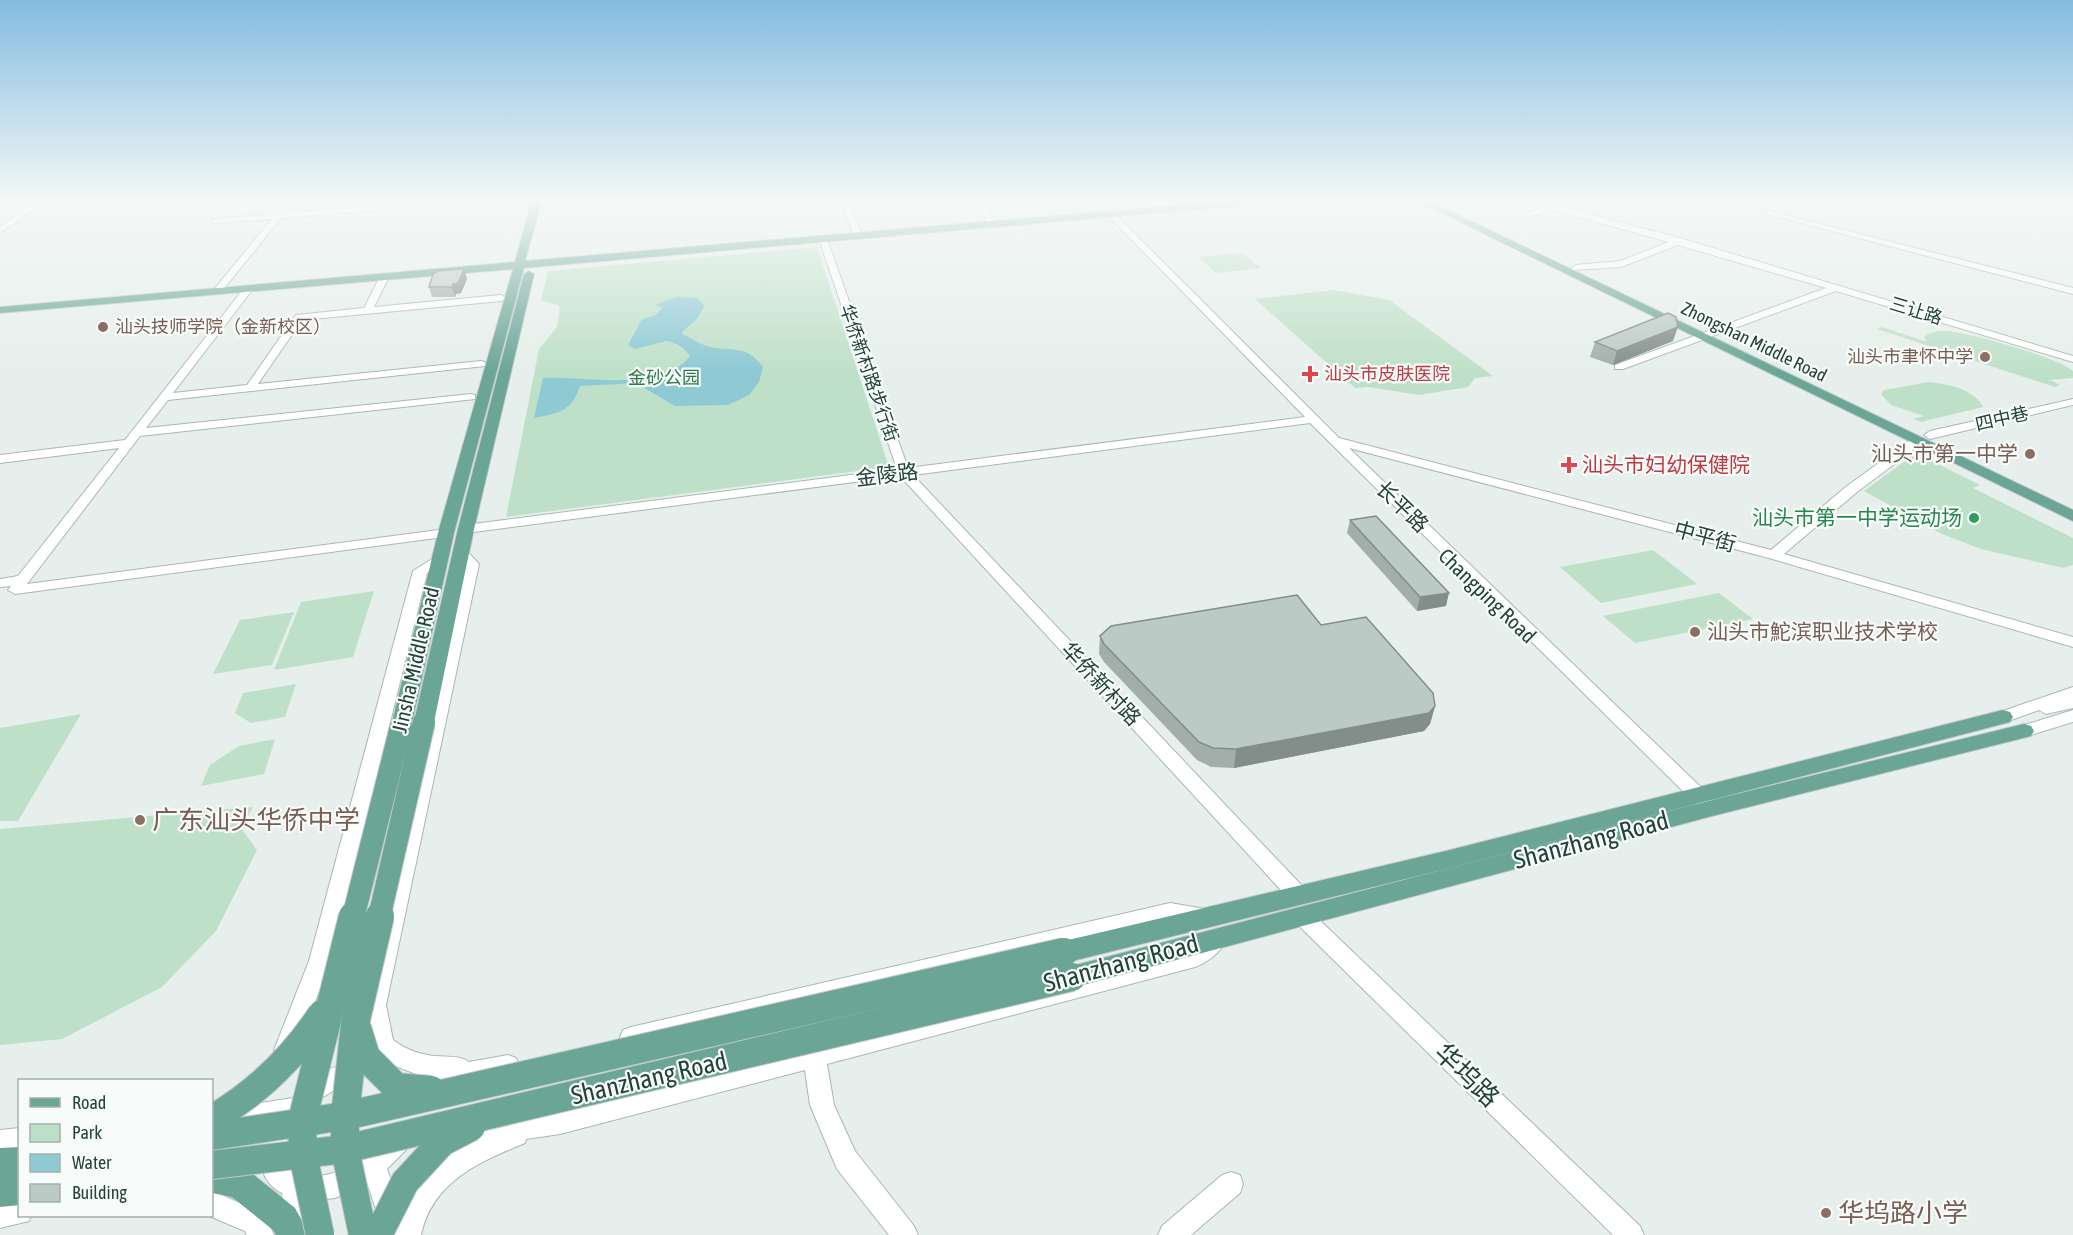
<svg xmlns="http://www.w3.org/2000/svg" width="2073" height="1235" font-family="'Asap Condensed','Noto Sans SC',sans-serif">
	<style>
		.green { fill: #bfe0c8 }
		.water { fill: #8ec9d4 }
		.lines { fill: none; stroke-linecap: round; stroke-linejoin: round }
		.minor-casing { stroke: #a8b8b2; stroke-width: 2 }
		.major-casing { stroke: #c2cac8; stroke-width: 2 }
		.minor { fill: #fff; fill-rule: evenodd }
		.major { fill: #6aa596; fill-rule: evenodd }
		.major-bridge-far1-casing { stroke: #c2cac8; stroke-width: 24; stroke-linecap: butt }
		.major-bridge-casing { stroke: #c2cac8; stroke-width: 30; stroke-linecap: butt }
		.major-bridge-far1 { stroke: #6aa596; stroke-width: 22 }
		.major-bridge { stroke: #6aa596; stroke-width: 28 }
		.wall { fill: #a1aea9 }
		.shaded-wall { fill: #838d89 }
		.building { fill: #bbcac4; stroke: #838d89; stroke-width: 1.5 }
		.education-dot { fill: #8d6e63; stroke: #f7fbf9; stroke-width: 2 }
		.health-dot { fill: #e0444e; stroke: #f7fbf9; stroke-width: 2 }
		.leisure-dot { fill: #2e9e5b; stroke: #f7fbf9; stroke-width: 2 }
		.labels { text-anchor: middle; stroke-width: 4.5; stroke-linejoin: round; paint-order: stroke }
		.far-street-label { font-size: 18px; fill: #24423a; stroke: #f7fbf9 }
		.far-education-label { font-size: 18px; fill: #785e54; stroke: #f7fbf9; text-anchor: start }
		.far-health-label { font-size: 18px; fill: #be3a42; stroke: #f7fbf9; text-anchor: start }
		.far-park-label { font-size: 18px; fill: #2d7a4b; stroke: #f7fbf9 }
		.education-label { font-size: 21px; fill: #785e54; stroke: #f7fbf9; text-anchor: end }
		.health-label { font-size: 21px; fill: #be3a42; stroke: #f7fbf9; text-anchor: start }
		.street-label { font-size: 21px; fill: #24423a; stroke: #f7fbf9 }
		.leisure-label { font-size: 21px; fill: #27864d; stroke: #f7fbf9; text-anchor: end }
		.near-education-label { font-size: 26px; fill: #785e54; stroke: #f7fbf9; text-anchor: start }
		.near-street-label { font-size: 26px; fill: #24423a; stroke: #f7fbf9 }
	</style>
	<rect width="100%" height="100%" fill="#e6efeb"/>
	<g class="green">
		<polygon points="817,247 889,467 506,517 539,349 557,327 560,306 541,300 548,271"/>
		<polygon points="1242,253 1261,268 1216,273 1198,257"/>
		<polygon points="1334,290 1389,300 1493,376 1475,378 1468,387 1419,395 1368,387 1355,388 1255,299"/>
		<path d="M1882 327 1927 342 1924 337C1930 332 1938 331 1946 331 1967 332 2060 358 2073 371V378L2050 380 2060 385 2055 387 1877 329Z"/>
		<path d="M1929 382C1947 384 1975 389 1983 407L1921 422 1913 419 1924 416 1891 405 1881 394 1884 390Z"/>
		<polygon points="1916,453 1980,485 1973,488 2073,538 2073,565 2063,568 1981,549 1942,534 1864,491"/>
		<polygon points="1653,550 1697,584 1601,603 1560,567"/>
		<polygon points="374,591 353,657 274,670 301,602"/>
		<polygon points="1719,593 1753,619 1635,643 1603,616"/>
		<polygon points="294,612 272,665 213,674 240,620"/>
		<polygon points="296,684 285,717 251,723 235,713 243,693"/>
		<polygon points="81,714 18,821 0,821 0,728"/>
		<polygon points="275,739 264,774 201,786 210,765 239,746"/>
		<polygon points="253,807 241,828 257,850 216,931 162,987 62,1039 0,1045 0,829"/>
	</g>
	<path class="water" d="M677 297 698 298 704 306 697 319 683 331 682 334C690 337 696 342 704 345 728 354 744 341 763 367L759 382 749 395 728 405 675 406 636 383 580 386C571 412 559 413 534 418L543 378C584 375 661 394 690 356 684 347 677 343 666 341L635 349 628 345 642 319 654 316 663 308 655 305Z"/>
	<g class="lines">
		<g class="minor-casing">
			<g id="minor">
				<polygon points="38,200 47,200 0,233 0,227"/>
				<polygon points="288,200 296,200 285,213 453,200 487,200 483,202 281,218 222,291 216,291 216,287 272,219 216,223 213,223 213,219 276,214"/>
				<polygon points="839,200 847,200 848,203 921,200 850,208 862,235 858,237 854,235"/>
				<polygon points="973,200 981,200 997,223 996,225 990,225"/>
				<polygon points="1093,200 1101,200 1339,438 1771,550 1847,486 1913,438 1921,438 1921,444 1857,492 1784,554 2073,637 2073,647 1769,558 1349,448 1711,797 1714,802 1711,807 1705,809 1699,807 1310,423 913,475 1305,889 1308,895 1305,901 1298,903 1291,901 900,476 466,533 459,529 466,525 897,469 819,239 823,236 827,239 908,468 1305,417"/>
				<polygon points="1510,200 1523,200 1547,206 1555,201 1561,201 1558,206 1683,239 2073,356 2073,362 1836,291 1623,369 1615,369 1615,365 1826,288 1678,245 1621,267 1573,270 1572,268 1576,265 1620,261 1669,242 1553,210 1525,218 1525,214 1541,209"/>
				<polygon points="1713,200 1726,200 2073,288 2073,294"/>
				<polygon points="2055,200 2065,200 2047,211 2040,209"/>
				<polygon points="381,275 389,277 374,307 501,295 506,298 501,301 302,320 258,384 481,361 485,362 485,366 168,400 146,428 471,394 475,395 475,399 140,436 27,584 446,529 453,533 451,536 15,594 8,590 11,586 0,587 0,579 18,576 119,448 0,463 0,455 125,440 245,287 253,289 173,393 247,385 296,315 364,308"/>
				<polygon points="2073,399 2073,405 1930,439 1924,435 1930,431"/>
				<path d="M461 549 466 550 479 564 386 1005 393 1040C404 1048 415 1053 428 1055 441 1058 459 1054 469 1062L508 1055 516 1058 519 1065 516 1072 508 1075 420 1094 412 1091 408 1083 412 1075 416 1074 393 1065 375 1053 364 1005 465 565 454 553Z"/>
				<polygon points="440,554 445,555 447,558 445,561 427,573 331,961 293,1057 285,1060 277,1057 274,1050 309,961 413,571"/>
				<polygon points="2073,687 2073,708 2046,714 2039,710 2003,723 1997,721 1995,717 1997,713"/>
				<polygon points="2073,710 2073,722 2024,737 2018,735 2016,731 2018,727"/>
				<polygon points="1170,903 1211,910 1214,916 1211,922 1204,924 1170,919 631,1047 623,1044 620,1037 623,1030 631,1027"/>
				<polygon points="1302,908 1309,910 1640,1226 1644,1235 1613,1235 1295,922 1292,916 1295,910"/>
				<path d="M1215 933 1222 936 1225 942C1220 953 1206 963 1195 967L827 1064 834 1105 855 1151 914 1226 918 1235H889L837 1169 810 1105 805 1070 560 1134 526 1139 525 1143C479 1162 432 1182 421 1235H385L367 1183 335 1198 308 1201 312 1235H286L282 1193C254 1179 259 1147 270 1124L221 1131 212 1126 213 1112 221 1109 293 1098 301 1101 305 1109 301 1117 294 1120 296 1123 287 1141 285 1162C290 1171 297 1175 308 1176 330 1178 356 1166 372 1150 380 1142 385 1135 397 1130L406 1134 409 1142 406 1150 387 1169 402 1210C415 1181 435 1161 462 1146L454 1143 451 1135 454 1127 463 1123 560 1112 1189 951 1208 936Z"/>
				<path d="M355 1060 363 1064 366 1071 363 1078 341 1086 310 1105 302 1102 298 1094C307 1074 336 1067 355 1060Z"/>
				<polygon points="20,1128 20,1152 0,1154 0,1130"/>
				<polygon points="1231,1172 1240,1175 1243,1184 1240,1193 1191,1235 1158,1235 1162,1226 1222,1175"/>
				<polygon points="212,1191 263,1213 274,1235 247,1235 245,1231 209,1216 212,1216"/>
				<polygon points="20,1199 20,1216 31,1216 29,1221 0,1228 0,1202"/>
			</g>
		</g>
		<g class="major-casing">
			<g id="major">
				<polygon points="532,200 542,200 525,261 1237,200 1275,200 1270,203 524,268 454,533 411,727 408,732 401,734 394,732 391,727 438,533 513,269 0,313 0,307 515,262"/>
				<polygon points="1415,200 1427,200 2073,510 2073,521"/>
				<polygon points="529,271 534,274 474,529 434,722 431,727 424,729 417,727 414,722 458,529 524,274"/>
				<polygon points="2003,710 2010,712 2013,717 2010,722 1446,869 1064,963 1055,959 1051,952 1055,945 1064,941 1446,851"/>
				<polygon points="2024,724 2031,726 2034,731 2031,736 1712,816 1072,988 1063,985 1059,977 1063,969 1072,966 1712,800"/>
				<polygon points="20,1147 20,1205 0,1207 0,1148"/>
				<polygon points="212,1163 250,1172 295,1208 310,1235 276,1235 273,1230 232,1197 212,1193"/>
			</g>
		</g>
		<use href="#minor" class="minor"/>
		<use href="#major" class="major"/>
		<g class="major-bridge-far1-casing">
			<g id="major-bridge-far1">
				<polyline points="353,918 401,727"/>
				<polyline points="379,918 424,722"/>
			</g>
		</g>
		<g class="major-bridge-casing">
			<g id="major-bridge">
				<polyline points="357,1028 366,1057 396,1087 431,1090"/>
				<path d="M212 1119C258 1092 293 1058 322 1014"/>
				<polyline points="212,1136 345,1116 1064,952"/>
				<polyline points="212,1165 345,1149 1072,977"/>
				<polyline points="320,1235 303,1155 302,1121 353,916"/>
				<polyline points="363,1235 345,1149 345,1116 355,1024 380,916"/>
				<polyline points="378,1235 405,1182 442,1142 471,1127"/>
			</g>
		</g>
		<use href="#major-bridge-far1" class="major-bridge-far1"/>
		<use href="#major-bridge" class="major-bridge"/>
	</g>
	<g class="wall">
		<polygon points="467,279 461,293 456,294 455,297 432,297 429,287"/>
		<polygon points="1673,341 1613,365 1590,357 1595,342"/>
		<polygon points="1350,520 1446,606 1417,611 1347,533"/>
		<polygon points="1321,625 1435,706 1430,724 1424,731 1234,768 1211,767 1197,760 1104,662 1099,654 1100,636"/>
	</g>
	<g class="shaded-wall">
		<polygon points="579,200 599,200 599,202 580,204"/>
		<polygon points="464,269 467,279 461,293 456,294 455,297 452,287 453,284"/>
		<polygon points="1678,327 1673,341 1613,365 1617,351"/>
		<polygon points="1449,593 1446,606 1417,611 1420,597"/>
		<polygon points="1435,706 1430,724 1424,731 1234,768 1236,749"/>
	</g>
	<g class="building">
		<polygon points="464,269 458,283 453,284 452,287 429,287 433,274 438,271"/>
		<polygon points="1668,313 1676,317 1678,327 1617,351 1595,342"/>
		<polygon points="1376,516 1449,593 1420,597 1350,520"/>
		<polygon points="1297,595 1321,625 1366,617 1433,693 1435,706 1429,713 1236,749 1213,748 1199,742 1104,644 1100,636 1111,626"/>
	</g>
	<linearGradient id="sky" x2="0" y2="1"><stop stop-color="#84bce0"/><stop offset="0.54" stop-color="#f4f8f6"/><stop offset="1" stop-color="#f4f8f6" stop-opacity="0"/></linearGradient>
	<rect width="2073" height="373" fill="url(#sky)"/>
	<g class="education-dot">
		<circle cx="103" cy="327" r="6"/>
		<circle cx="1985" cy="357" r="6"/>
		<circle cx="2030" cy="454" r="6"/>
		<circle cx="1695" cy="632" r="6"/>
		<circle cx="140" cy="820" r="6"/>
		<circle cx="1826" cy="1213" r="6"/>
	</g>
	<g class="health-dot">
		<path d="M1307 365h6v6h6v6h-6v6h-6v-6h-6v-6h6z"/>
		<path d="M1566 456h6v6h6v6h-6v6h-6v-6h-6v-6h6z"/>
	</g>
	<circle class="leisure-dot" cx="1974" cy="518" r="6"/>
	<g class="labels">
		<g class="far-street-label">
			<text transform="translate(1916 311) rotate(17)" y="6">三让路</text>
			<text transform="translate(1754 342) rotate(26)" y="6">Zhongshan Middle Road</text>
			<text transform="translate(869 373) rotate(71)" y="6">华侨新村路步行街</text>
			<text transform="translate(2002 419) rotate(-13)" y="6">四中巷</text>
		</g>
		<g class="far-education-label">
			<text x="115" y="333">汕头技师学院（金新校区）</text>
			<text x="1973" y="363" text-anchor="end">汕头市聿怀中学</text>
		</g>
		<g class="far-health-label">
			<text x="1324" y="380">汕头市皮肤医院</text>
		</g>
		<g class="far-park-label">
			<text x="664" y="384">金砂公园</text>
		</g>
		<g class="education-label">
			<text x="2018" y="461">汕头市第一中学</text>
			<text x="1707" y="639" text-anchor="start">汕头市鮀滨职业技术学校</text>
		</g>
		<g class="health-label">
			<text x="1582" y="472">汕头市妇幼保健院</text>
		</g>
		<g class="street-label">
			<text transform="translate(887 475) rotate(-7)" y="7">金陵路</text>
			<text transform="translate(1402 507) rotate(44)" y="7">长平路</text>
			<text transform="translate(1705 537) rotate(15)" y="7">中平街</text>
			<text transform="translate(1487 596) rotate(44)" y="7">Changping Road</text>
			<text transform="translate(416 660) rotate(-77)" y="7">Jinsha Middle Road</text>
			<text transform="translate(1101 684) rotate(47)" y="7">华侨新村路</text>
		</g>
		<g class="leisure-label">
			<text x="1962" y="525">汕头市第一中学运动场</text>
		</g>
		<g class="near-education-label">
			<text x="152" y="829">广东汕头华侨中学</text>
			<text x="1838" y="1222">华坞路小学</text>
		</g>
		<g class="near-street-label">
			<text transform="translate(1591 840) rotate(-15)" y="9">Shanzhang Road</text>
			<text transform="translate(1121 963) rotate(-15)" y="9">Shanzhang Road</text>
			<text transform="translate(1467 1075) rotate(44)" y="9">华坞路</text>
			<text transform="translate(649 1078) rotate(-13)" y="9">Shanzhang Road</text>
		</g>
	</g>
	<rect x="18" y="1079" width="195" height="138" fill="#f7fbf9" stroke="#a3b1ad" stroke-width="1.5"/>
	<rect x="30" y="1098" width="30" height="9" fill="#6aa596" stroke="#a3b1ad" stroke-width="1.5"/>
	<text x="72" y="1109" font-size="18" fill="#24423a">Road</text>
	<rect x="30" y="1124" width="30" height="18" fill="#bfe0c8" stroke="#a3b1ad" stroke-width="1.5"/>
	<text x="72" y="1139" font-size="18" fill="#24423a">Park</text>
	<rect x="30" y="1154" width="30" height="18" fill="#8ec9d4" stroke="#a3b1ad" stroke-width="1.5"/>
	<text x="72" y="1169" font-size="18" fill="#24423a">Water</text>
	<rect x="30" y="1184" width="30" height="18" fill="#bbcac4" stroke="#a3b1ad" stroke-width="1.5"/>
	<text x="72" y="1199" font-size="18" fill="#24423a">Building</text>
</svg>
